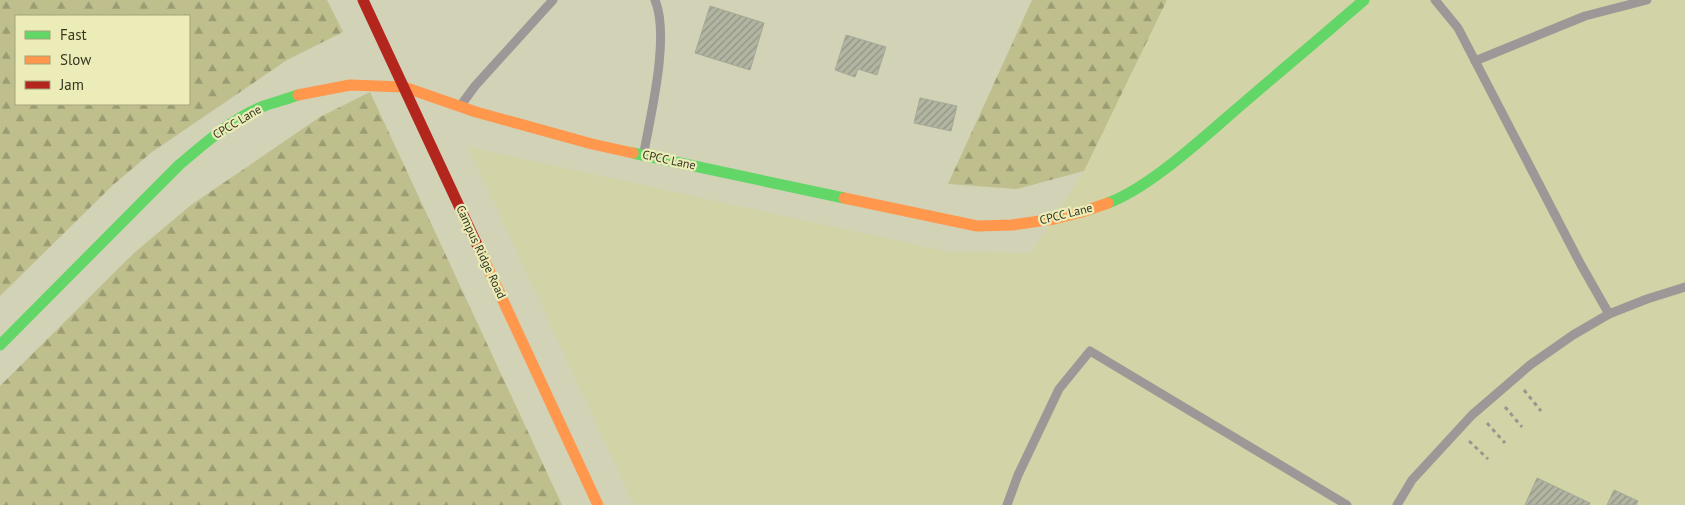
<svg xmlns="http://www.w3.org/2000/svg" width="1685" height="505" font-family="'PT Sans',sans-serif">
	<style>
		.built { fill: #d2d3a6 }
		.forest { fill: url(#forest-firs); fill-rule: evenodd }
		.building { fill: url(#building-hatch); stroke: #a5a995 }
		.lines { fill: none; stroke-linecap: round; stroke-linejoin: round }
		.path { stroke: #9a968f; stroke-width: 3; stroke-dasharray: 4 4; stroke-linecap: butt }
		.lane { stroke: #9e9797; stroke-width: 9 }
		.fast { stroke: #63d668; stroke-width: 11 }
		.slow { stroke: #ff974d; stroke-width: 11 }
		.jam { stroke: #b3261e; stroke-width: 11 }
		.labels { text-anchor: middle; stroke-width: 4.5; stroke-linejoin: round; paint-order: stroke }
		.street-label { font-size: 12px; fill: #363621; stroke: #ebecb7 }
	</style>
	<defs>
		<pattern id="forest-firs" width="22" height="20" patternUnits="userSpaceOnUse" patternTransform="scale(1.25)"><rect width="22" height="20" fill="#bfbf8d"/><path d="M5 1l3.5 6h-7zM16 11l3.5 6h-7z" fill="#9c9c73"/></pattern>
		<pattern id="building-hatch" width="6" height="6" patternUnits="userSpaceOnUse" patternTransform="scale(1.25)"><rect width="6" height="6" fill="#b2b5a1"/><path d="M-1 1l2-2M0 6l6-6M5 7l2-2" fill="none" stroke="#929483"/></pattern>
	</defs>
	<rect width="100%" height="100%" fill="#d2d2b7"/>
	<polygon class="built" points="1167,0 1685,0 1685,505 634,505 468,147 949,252 1031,253 1084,171"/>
	<g class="forest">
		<path d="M0 0H327L343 32 287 60 152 152 112 186 0 296ZM16 16H189V104H16Z"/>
		<polygon points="1032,0 1167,0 1084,171 1017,189 948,184"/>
		<polygon points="370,92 562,505 0,505 0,386 134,253 191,205 320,117"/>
	</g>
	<g class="building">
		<polygon points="710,6 764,23 750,70 695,53"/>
		<polygon points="846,35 886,47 877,75 858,69 855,77 835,70"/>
		<polygon points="920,98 957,106 951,131 914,123"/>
		<polygon points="1537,478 1590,503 1589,505 1525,505"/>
		<polygon points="1614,490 1638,501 1636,505 1607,505"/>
	</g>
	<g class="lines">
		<g class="path">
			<polyline points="1524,390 1541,411"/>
			<polyline points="1505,407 1522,427"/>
			<polyline points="1487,423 1505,443"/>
			<polyline points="1469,441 1488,459"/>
		</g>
		<g class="lane">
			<polyline points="1435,0 1458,28 1580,263 1609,314"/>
			<polyline points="1475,61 1585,16 1647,0"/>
			<polyline points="461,105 475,86 553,0"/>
			<path d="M644 152C651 113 670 36 655 0"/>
			<polyline points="1007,505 1018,475 1059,389 1090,351 1347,505"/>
			<polyline points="1397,505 1412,480 1472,415 1530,365 1573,335 1609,314 1647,299 1685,287"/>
		</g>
		<g class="fast">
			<polyline points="633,153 844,198"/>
			<path d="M1108 203C1146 189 1194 146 1225 119 1271 79 1318 40 1364 0"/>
			<path d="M0 345 179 165C204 144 234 117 264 106 275 102 287 99 298 95"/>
		</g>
		<g class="slow">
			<polyline points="298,95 350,85 404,87 476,112 592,144 633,153"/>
			<polyline points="844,198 977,226 1012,225 1054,219 1082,212 1108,203"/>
			<polyline points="480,251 598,505"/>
		</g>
		<polyline class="jam" points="363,0 480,251"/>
	</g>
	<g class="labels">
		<g class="street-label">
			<text transform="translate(237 122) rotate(-31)" y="4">CPCC Lane</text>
			<text transform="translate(669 160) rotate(12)" y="4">CPCC Lane</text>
			<text transform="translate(1066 214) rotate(-14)" y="4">CPCC Lane</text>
			<text transform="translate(481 252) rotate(65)" y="4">Campus Ridge Road</text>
		</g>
	</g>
	<rect x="15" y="15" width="175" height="90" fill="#ebecb7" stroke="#a3a37b"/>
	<rect x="25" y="31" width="25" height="8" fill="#63d668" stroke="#a3a37b"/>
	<text x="60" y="40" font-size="15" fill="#363621">Fast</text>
	<rect x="25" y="56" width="25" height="8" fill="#ff974d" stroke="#a3a37b"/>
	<text x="60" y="65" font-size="15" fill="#363621">Slow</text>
	<rect x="25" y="81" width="25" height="8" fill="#b3261e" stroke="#a3a37b"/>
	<text x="60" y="90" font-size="15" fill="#363621">Jam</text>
</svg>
